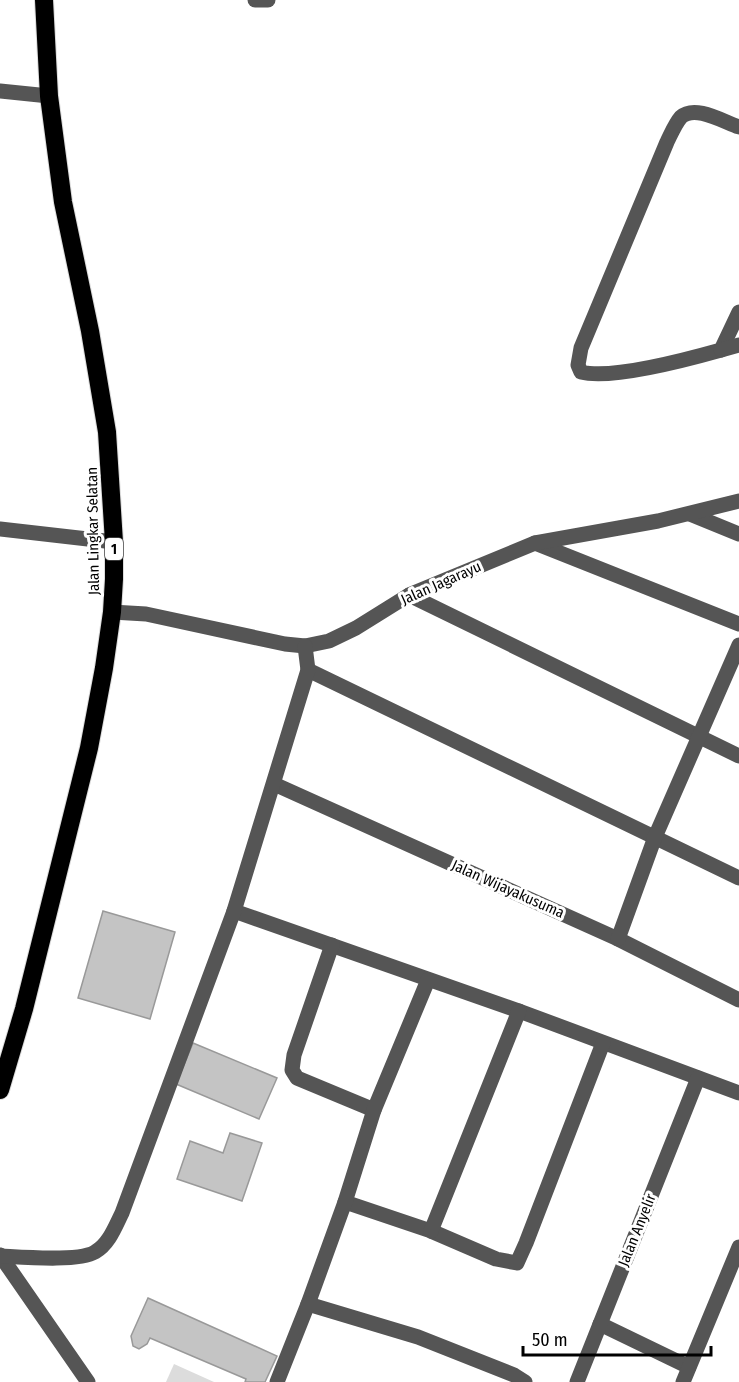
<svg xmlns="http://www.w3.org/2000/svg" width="739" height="1382" font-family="'Fira Sans Condensed',sans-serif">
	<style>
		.green { fill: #dcdcdc }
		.building { fill: #c4c4c4; stroke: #999; stroke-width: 1.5 }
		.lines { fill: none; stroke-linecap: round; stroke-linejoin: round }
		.highway-casing { stroke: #dbdbdb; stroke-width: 20 }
		.minor { stroke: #555; stroke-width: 15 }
		.highway { stroke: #000; stroke-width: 18 }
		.labels { text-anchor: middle; stroke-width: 6; stroke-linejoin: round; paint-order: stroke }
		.shield { fill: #fff; stroke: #4c4c4c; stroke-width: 1.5 }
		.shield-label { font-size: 14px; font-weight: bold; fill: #000 }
		.street-label { font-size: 15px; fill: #000; stroke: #fff }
	</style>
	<rect width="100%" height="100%" fill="#fff"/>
	<polygon class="green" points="174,1364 214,1382 166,1382"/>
	<g class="building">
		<polygon points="103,911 175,932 150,1019 78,998"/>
		<polygon points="193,1043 277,1078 259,1119 176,1084"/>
		<polygon points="230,1133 262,1143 242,1201 177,1179 190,1141 223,1153"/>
		<polygon points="148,1298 277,1356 265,1382 245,1382 246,1379 150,1338 147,1344 139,1349 133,1346 131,1336"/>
	</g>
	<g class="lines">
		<g class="highway-casing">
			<polyline id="highway" points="0,1090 24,1009 89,748 104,668 112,612 114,579 114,542 107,432 90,331 63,202 49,96 44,0"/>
		</g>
		<g class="minor">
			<polyline points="255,0 268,0"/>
			<polyline points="0,91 49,96"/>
			<path d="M739 127C724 122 695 104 681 117 675 124 671 134 667 142L581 348 578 365 581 372C612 380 689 359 721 350L739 312"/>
			<polyline points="721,350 739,345"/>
			<polyline points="690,514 739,534"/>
			<polyline points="0,529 114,542"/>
			<polyline points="535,543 739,624"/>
			<polyline points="409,595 739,756"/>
			<polyline points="112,612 146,614 285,644 305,646 329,641 356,628 409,595 535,543 658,521 739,501"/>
			<polyline points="308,670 739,878"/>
			<polyline points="274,784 618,939 739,1000"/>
			<polyline points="234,911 519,1011 739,1093"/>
			<polyline points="618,939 655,837 739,645"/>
			<polyline points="332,945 294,1055 292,1070 297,1078 374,1110"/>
			<polyline points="345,1202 431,1231 496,1259 517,1263 526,1243 603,1043"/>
			<polyline points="431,1231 519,1011"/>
			<polyline points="0,1255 88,1382"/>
			<path d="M1 1256C21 1257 79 1262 95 1252 109 1244 115 1227 122 1213L234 911 308 670 305 646"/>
			<polyline points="308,1304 345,1202 374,1110 428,980"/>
			<polyline points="600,1324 689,1367"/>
			<polyline points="277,1382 308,1304 418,1337 514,1375 525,1382"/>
			<polyline points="577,1382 698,1078"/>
			<polyline points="683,1382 739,1247"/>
		</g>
		<use href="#highway" class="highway"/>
	</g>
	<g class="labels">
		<rect class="shield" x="105" y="538" width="18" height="22" rx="4.5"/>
		<g class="shield-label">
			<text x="114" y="554">1</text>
		</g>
		<g class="street-label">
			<text transform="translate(93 531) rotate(-91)" y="5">Jalan Lingkar Selatan</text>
			<text transform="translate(441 583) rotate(-24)" y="5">Jalan Jagarayu</text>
			<text transform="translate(508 889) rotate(24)" y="5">Jalan Wijayakusuma</text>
			<text transform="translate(637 1230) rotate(-68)" y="5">Jalan Anyelir</text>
		</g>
	</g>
	<path d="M523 1346v9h188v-9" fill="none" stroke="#000000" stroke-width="3"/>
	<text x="532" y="1346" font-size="18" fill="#000000" stroke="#ffffff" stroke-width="4.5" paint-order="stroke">50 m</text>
</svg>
